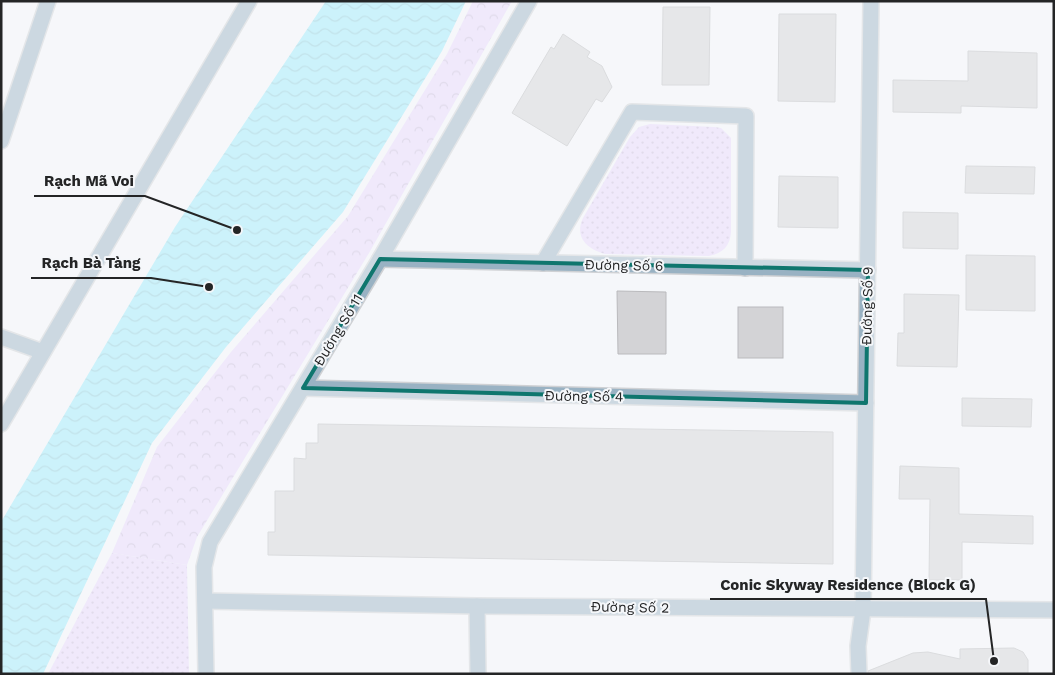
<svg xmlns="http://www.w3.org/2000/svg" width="1055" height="675" font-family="'Work Sans',sans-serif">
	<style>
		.grass { fill: url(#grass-dots) }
		.forest { fill: url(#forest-crowns) }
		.water { fill: url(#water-waves) }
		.building { fill: #d3d3d6; stroke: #bababd }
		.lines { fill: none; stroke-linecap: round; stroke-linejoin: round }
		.minor-casing { stroke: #cfd1d4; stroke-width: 18 }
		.minor { stroke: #99b2c3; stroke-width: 15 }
		.marked { fill: none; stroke: #0f766e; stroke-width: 4; stroke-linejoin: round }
		.labels { text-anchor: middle; stroke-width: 4; stroke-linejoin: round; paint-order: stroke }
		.street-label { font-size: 14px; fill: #242526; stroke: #f5f7fa }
		.leader { fill: none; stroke: #242526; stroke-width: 2 }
		.callout-dot { fill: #242526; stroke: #f5f7fa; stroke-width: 2 }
		.callout-label { font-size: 15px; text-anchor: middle; font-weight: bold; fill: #242526; stroke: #f5f7fa; stroke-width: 4; stroke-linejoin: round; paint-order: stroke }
	</style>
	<defs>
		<pattern id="grass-dots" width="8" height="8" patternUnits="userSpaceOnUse" patternTransform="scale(1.25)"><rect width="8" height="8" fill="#e8d7fd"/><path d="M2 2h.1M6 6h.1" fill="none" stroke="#c7b8d9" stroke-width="1.8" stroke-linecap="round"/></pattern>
		<pattern id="forest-crowns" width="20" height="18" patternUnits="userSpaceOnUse" patternTransform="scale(1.25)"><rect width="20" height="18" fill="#e8d7fd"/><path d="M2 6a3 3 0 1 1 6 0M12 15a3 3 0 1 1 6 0" fill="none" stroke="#c7b8d9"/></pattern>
		<pattern id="water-waves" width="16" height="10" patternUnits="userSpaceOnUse" patternTransform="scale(1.25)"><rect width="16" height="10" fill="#9aebfc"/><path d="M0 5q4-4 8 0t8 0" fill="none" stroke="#85c9d8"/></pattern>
	</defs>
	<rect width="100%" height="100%" fill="#f5f7fa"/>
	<g class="grass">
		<path d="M650 124 714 127 721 128 731 138V232C730 246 723 253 709 256L605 254C587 249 574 237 583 218L630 137 639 127Z"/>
		<polygon points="112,553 187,565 189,674 48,674"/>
	</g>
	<polygon class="forest" points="473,1 512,1 369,253 197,537 187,565 112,553 157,447 231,352 348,216 447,54"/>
	<polygon class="water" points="326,1 466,1 442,51 343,212 226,347 152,443 43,674 1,674 1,522 175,227"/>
	<g class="building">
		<polygon points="663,7 710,7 709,85 662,85"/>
		<polygon points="779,14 836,14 835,102 778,101"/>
		<polygon points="563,34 590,52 587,57 602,66 612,87 602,102 596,99 567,146 512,113 551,47 554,49"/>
		<polygon points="968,51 1037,53 1037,108 961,106 961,113 893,112 893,80 968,81"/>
		<polygon points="966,166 1035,167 1034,194 965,193"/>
		<polygon points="779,176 838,177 838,228 778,227"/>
		<polygon points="903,212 958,213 958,249 903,248"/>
		<polygon points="966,255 1035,256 1035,311 966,310"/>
		<polygon points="617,291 666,292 666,354 618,354"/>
		<polygon points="904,294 959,295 957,367 897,366 898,333 904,333"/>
		<rect x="738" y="307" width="45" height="51"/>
		<polygon points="962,398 1032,399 1031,427 962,426"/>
		<polygon points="318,424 833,432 833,564 268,555 268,532 275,532 275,491 294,491 294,458 306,459 306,443 318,443"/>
		<polygon points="900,466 959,468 959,514 1033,516 1033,544 962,542 962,580 929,580 930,499 899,499"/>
		<polygon points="1014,648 1023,652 1028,660 1028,674 868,674 868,671 913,653 928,652 960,659 960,649"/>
	</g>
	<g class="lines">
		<g class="minor-casing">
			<g id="minor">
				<polyline points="1,141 48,1"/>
				<polyline points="380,259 868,270"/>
				<polyline points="543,263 632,112 746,116 745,268"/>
				<polyline points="1,337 43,352"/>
				<polyline points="303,388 866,403"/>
				<polyline points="1,424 249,1"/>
				<polyline points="205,601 477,606 1054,610"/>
				<polyline points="477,606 478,674"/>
				<polyline points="206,674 204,567 210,542 380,259 529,1"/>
				<polyline points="859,674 858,646 863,610 871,1"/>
			</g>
		</g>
		<use href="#minor" class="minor"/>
	</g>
	<path d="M0 0H1055V675H0ZM380 259 868 270 866 403 303 388Z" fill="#f5f7fa" fill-opacity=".55" fill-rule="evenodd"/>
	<path class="marked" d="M380 259 868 270 866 403 303 388Z"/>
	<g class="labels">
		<g class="street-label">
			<text transform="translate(624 265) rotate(1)" y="5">Đường Số 6</text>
			<text transform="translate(867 306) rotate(-89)" y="5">Đường Số 9</text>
			<text transform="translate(338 330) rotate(-59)" y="5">Đường Số 11</text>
			<text transform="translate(584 396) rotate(1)" y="5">Đường Số 4</text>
			<text transform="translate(630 607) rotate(1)" y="5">Đường Số 2</text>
		</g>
	</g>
	<path class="leader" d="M237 230L145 196H34M209 287L151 278H31M994 661L986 599H710"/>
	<g class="callout-dot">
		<circle cx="237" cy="230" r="5"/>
		<circle cx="209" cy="287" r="5"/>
		<circle cx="994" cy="661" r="5"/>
	</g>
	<g class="callout-label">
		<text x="89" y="186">Rạch Mã Voi</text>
		<text x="91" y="268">Rạch Bà Tàng</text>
		<text x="848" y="590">Conic Skyway Residence (Block G)</text>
	</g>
	<rect width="1055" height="675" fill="none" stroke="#242526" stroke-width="5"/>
</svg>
